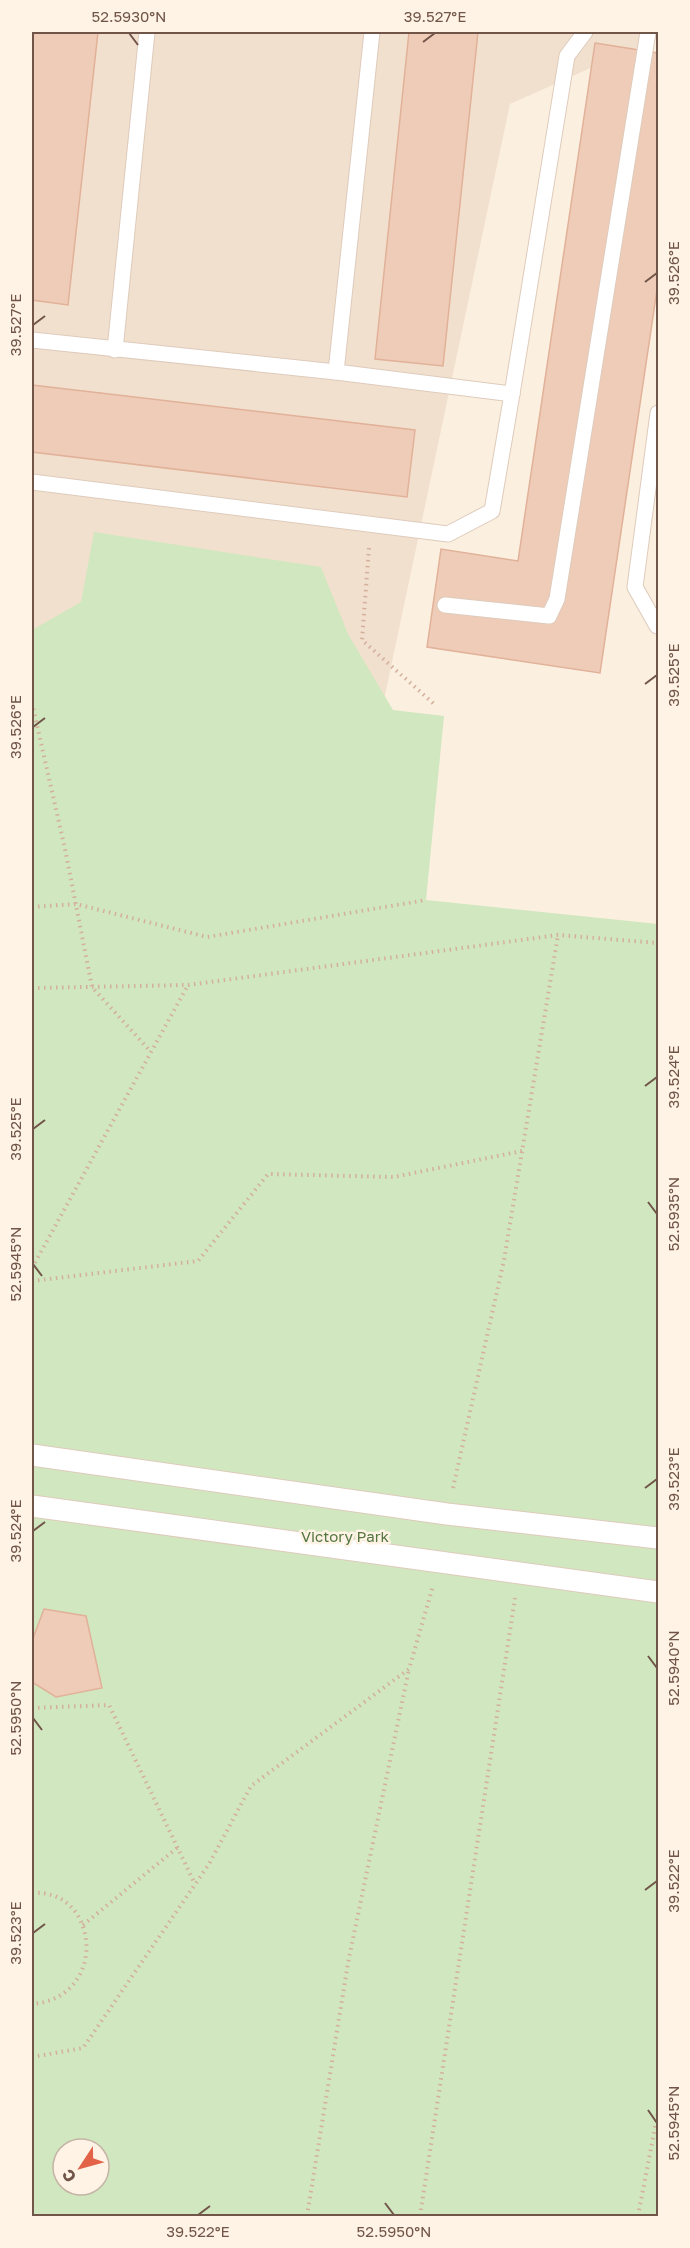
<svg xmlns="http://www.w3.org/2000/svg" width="690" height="2248" font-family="'Golos Text',sans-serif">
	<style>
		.residential { fill: #f2e0ce }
		.green { fill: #d1e7bf; fill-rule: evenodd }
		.building { fill: #efccb8; stroke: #e1b199; stroke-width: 1.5 }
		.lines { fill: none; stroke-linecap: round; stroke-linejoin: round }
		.service-casing { stroke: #decbbc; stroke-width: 17 }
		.pedestrian-casing { stroke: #decbbc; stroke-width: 23 }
		.path { stroke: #d3af9c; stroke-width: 4; stroke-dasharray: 1.5 4.5; stroke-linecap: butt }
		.service { stroke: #fff; stroke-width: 15 }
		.pedestrian { stroke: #fff; stroke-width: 21 }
		.ticks { fill: none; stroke: #705548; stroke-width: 2 }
		.labels { text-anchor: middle; stroke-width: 5; stroke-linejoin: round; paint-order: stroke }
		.park-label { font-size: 15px; fill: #537641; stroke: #fef3e4 }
		.neatline { fill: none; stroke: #705548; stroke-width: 2 }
		.ticks-label { font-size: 15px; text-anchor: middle; fill: #705548 }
	</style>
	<rect width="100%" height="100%" fill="#fbefdf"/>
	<polygon class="residential" points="32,32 658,32 658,38 510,104 384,700 32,657"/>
	<path class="green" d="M94 532 321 567 348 634 393 710 444 716 426 900 658 924V2216H32V630L81 602ZM63 2149H99V2185H63Z"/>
	<g class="building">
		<polygon points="32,32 98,32 68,305 32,300"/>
		<polygon points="409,32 478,32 443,366 375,359"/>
		<polygon points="595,43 658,53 658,283 600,673 427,647 441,549 518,561"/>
		<polygon points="32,385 415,430 407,497 32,452"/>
		<polygon points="44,1609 86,1616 102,1688 56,1697 32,1682 32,1641"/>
	</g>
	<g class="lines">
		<g class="service-casing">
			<g id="service">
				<polyline points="372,32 336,372 512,394 567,56 585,32"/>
				<polyline points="32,340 336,372"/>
				<polyline points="115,350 147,32"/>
				<polyline points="32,482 448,534 492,511 512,394"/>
				<polyline points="445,605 549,616 557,599 648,32"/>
				<polyline points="657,626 635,587 658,413"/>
			</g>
		</g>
		<g class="pedestrian-casing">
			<g id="pedestrian">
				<polyline points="32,1455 447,1514 658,1538"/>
				<polyline points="32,1506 658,1592"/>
			</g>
		</g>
		<g class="path">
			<polyline points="369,548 362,640 434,704"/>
			<polyline points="32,703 65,849 92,987 151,1052"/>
			<polyline points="32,907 76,904 207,937 426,900"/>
			<polyline points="32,988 188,985 558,935 658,943"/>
			<polyline points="32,1268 188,985"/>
			<polyline points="32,1281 198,1261 268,1174 394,1177 522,1151"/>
			<polyline points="453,1488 504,1260 558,935"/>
			<polyline points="32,1708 109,1705 195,1884"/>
			<path d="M32 1893C100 1888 109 1998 32 2004"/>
			<polyline points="83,1925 177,1848"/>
			<polyline points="32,2057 83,2048 209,1864 251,1786 409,1669 433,1586"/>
			<polyline points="307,2216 348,1963 409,1669"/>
			<polyline points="420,2216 515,1598"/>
			<polyline points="638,2216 658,2112"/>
		</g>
		<use href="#service" class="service"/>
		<use href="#pedestrian" class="pedestrian"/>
	</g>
	<path class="ticks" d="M129 33 138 45M423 42 435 33M645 282 657 273M33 325 45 316M645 684 657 675M33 727 45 718M645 1086 657 1077M33 1129 45 1120M648 1202 657 1214M33 1264 42 1276M645 1488 657 1479M33 1531 45 1522M648 1656 657 1668M33 1718 42 1730M645 1890 657 1881M33 1933 45 1924M648 2110 657 2123M385 2203 394 2215M198 2215 210 2206"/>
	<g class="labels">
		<g class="park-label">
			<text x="345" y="1542">Victory Park</text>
		</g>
	</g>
	<rect width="690" height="2248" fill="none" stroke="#fef3e4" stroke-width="66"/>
	<g transform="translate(81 2167) rotate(234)"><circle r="28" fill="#fef3e4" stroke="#c5b4a6" stroke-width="1.5"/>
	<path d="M0-4.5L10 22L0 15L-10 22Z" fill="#e26347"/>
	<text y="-9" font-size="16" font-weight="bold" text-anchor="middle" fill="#705548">С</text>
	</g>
	<rect x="33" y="33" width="624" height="2182" class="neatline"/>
	<g class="ticks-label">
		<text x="129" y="22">52.5930°N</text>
		<text x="435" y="22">39.527°E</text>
		<text transform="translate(674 273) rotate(-90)" y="5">39.526°E</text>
		<text transform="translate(16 325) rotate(-90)" y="5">39.527°E</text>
		<text transform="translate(674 675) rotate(-90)" y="5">39.525°E</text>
		<text transform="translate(16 727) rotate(-90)" y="5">39.526°E</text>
		<text transform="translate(674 1077) rotate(-90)" y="5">39.524°E</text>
		<text transform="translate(16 1129) rotate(-90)" y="5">39.525°E</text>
		<text transform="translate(674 1214) rotate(-90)" y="5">52.5935°N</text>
		<text transform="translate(16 1264) rotate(-90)" y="5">52.5945°N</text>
		<text transform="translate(674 1479) rotate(-90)" y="5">39.523°E</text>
		<text transform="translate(16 1531) rotate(-90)" y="5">39.524°E</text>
		<text transform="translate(674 1668) rotate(-90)" y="5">52.5940°N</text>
		<text transform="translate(16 1718) rotate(-90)" y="5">52.5950°N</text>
		<text transform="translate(674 1881) rotate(-90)" y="5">39.522°E</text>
		<text transform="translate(16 1933) rotate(-90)" y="5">39.523°E</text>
		<text transform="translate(674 2123) rotate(-90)" y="5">52.5945°N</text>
		<text x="198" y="2237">39.522°E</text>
		<text x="394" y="2237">52.5950°N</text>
	</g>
</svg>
